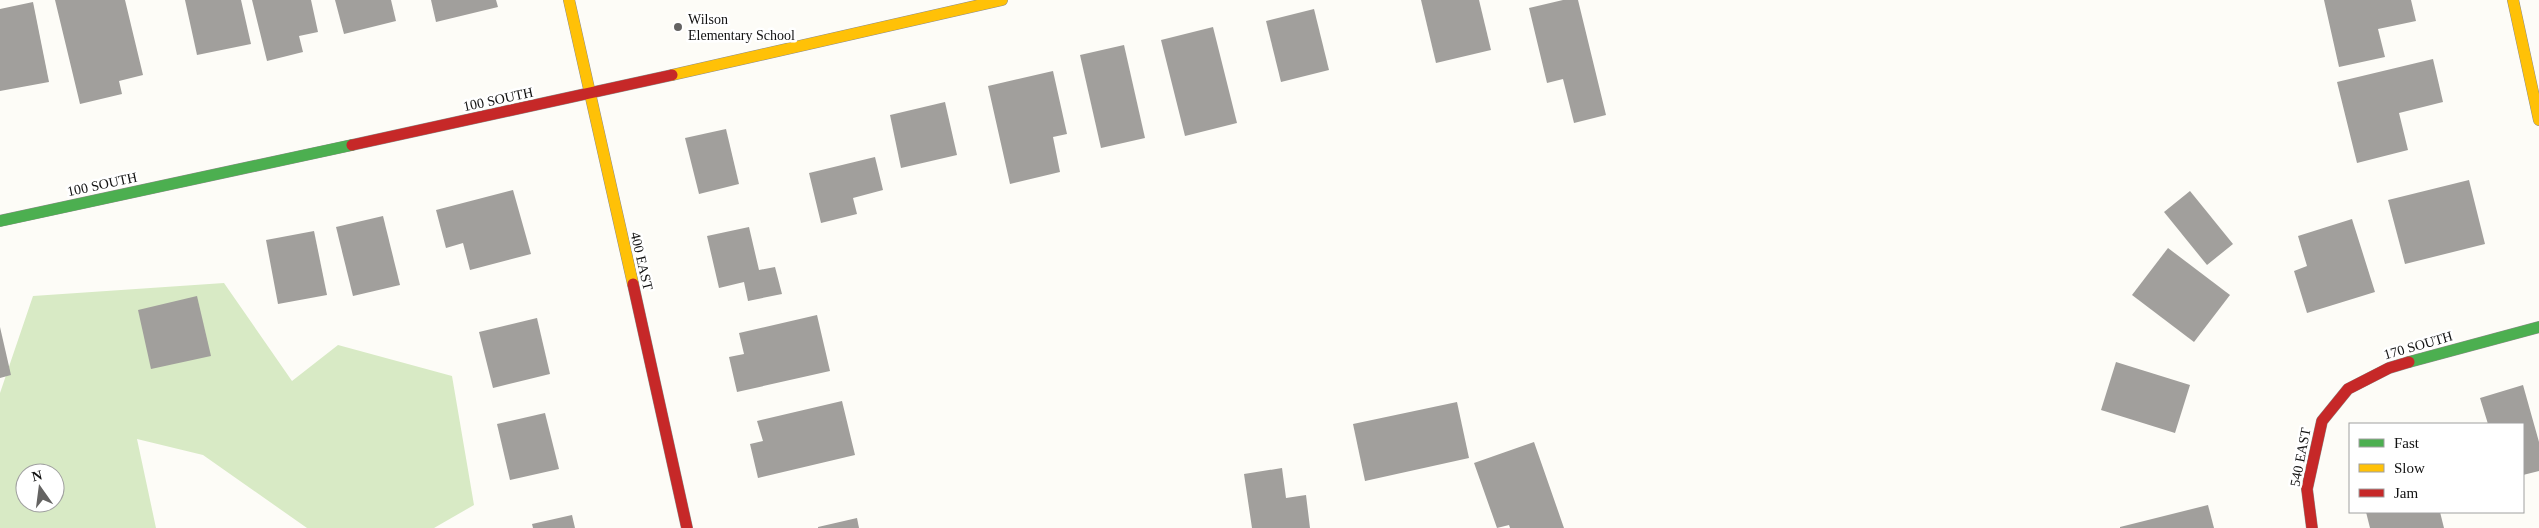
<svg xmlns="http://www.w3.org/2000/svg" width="2539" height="528" font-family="Georgia,serif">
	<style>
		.forest { fill: #d8eac5; fill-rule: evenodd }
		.building { fill: #a19f9c }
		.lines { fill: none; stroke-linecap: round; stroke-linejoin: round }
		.fast-casing { stroke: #8e8d8b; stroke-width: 12 }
		.slow-casing { stroke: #8e8d8b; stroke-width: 12 }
		.jam-casing { stroke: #8e8d8b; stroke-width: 12 }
		.fast { stroke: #4caf50; stroke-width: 11 }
		.slow { stroke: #ffc107; stroke-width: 11 }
		.jam { stroke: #c62828; stroke-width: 11 }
		.poi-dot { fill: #646362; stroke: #fff; stroke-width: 2 }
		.labels { text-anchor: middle; stroke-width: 5; stroke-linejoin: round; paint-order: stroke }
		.poi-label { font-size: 14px; fill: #111; stroke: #fff; text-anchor: start }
		.street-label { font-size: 14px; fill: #111; stroke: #fff }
	</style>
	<rect width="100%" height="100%" fill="#fdfcf7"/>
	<path class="forest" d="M224 283 292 381 338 345 452 376 474 505 434 528H307L203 455 137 439 156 528H0V393L33 296ZM25 473H55V503H25Z"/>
	<g class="building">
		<polygon points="55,0 125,0 143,75 119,81 122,94 80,104"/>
		<polygon points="185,0 241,0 251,44 197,55"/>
		<polygon points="252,0 311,0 318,32 299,36 303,52 267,61"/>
		<polygon points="335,0 391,0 396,21 344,34"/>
		<polygon points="431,0 496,0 498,7 436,22"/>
		<polygon points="1421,0 1479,0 1491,50 1436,63"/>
		<polygon points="1563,0 1578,0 1606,115 1574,123 1563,79 1547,83 1529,8"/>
		<polygon points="2324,0 2411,0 2416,21 2378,29 2385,57 2339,67"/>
		<polygon points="33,2 49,82 0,91 0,9"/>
		<polygon points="1314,9 1329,70 1281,82 1266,21"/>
		<polygon points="1213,27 1237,123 1185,136 1161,40"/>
		<polygon points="1124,45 1145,138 1101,148 1080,55"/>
		<polygon points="2433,59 2443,102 2399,113 2408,150 2357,163 2337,82"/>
		<polygon points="1053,71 1067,134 1053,137 1060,172 1010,184 988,86"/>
		<polygon points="945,102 957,155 901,168 890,115"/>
		<polygon points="726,129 739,184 699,194 685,138"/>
		<polygon points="875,157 883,190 853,198 857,214 821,223 809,173"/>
		<polygon points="2469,180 2485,244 2405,264 2388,200"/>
		<polygon points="513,190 531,254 470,270 463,243 446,248 436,210"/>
		<polygon points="2190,191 2233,244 2207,265 2164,212"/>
		<polygon points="383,216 400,285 353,296 336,227"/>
		<polygon points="2352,219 2375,292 2307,313 2294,271 2307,266 2298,236"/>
		<polygon points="749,227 759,270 775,267 782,294 748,301 744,282 719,288 707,236"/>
		<polygon points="314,231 327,295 278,304 266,240"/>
		<polygon points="2168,248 2230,295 2194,342 2132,295"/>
		<polygon points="197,296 211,356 151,369 138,310"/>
		<polygon points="817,315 830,371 737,392 729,357 744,354 739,333"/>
		<polygon points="537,318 550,374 493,388 479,332"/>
		<polygon points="0,327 11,375 0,378"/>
		<polygon points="2116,362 2190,385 2175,433 2101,410"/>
		<polygon points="2523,385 2539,442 2539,471 2523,475 2523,424 2488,424 2480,398"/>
		<polygon points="842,401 855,455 758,478 750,444 763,441 757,421"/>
		<polygon points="1457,402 1469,458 1365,481 1353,424"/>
		<polygon points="545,413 559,469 510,480 497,424"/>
		<polygon points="1534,442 1564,528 1510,528 1509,525 1497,528 1474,463"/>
		<polygon points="1282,468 1286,498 1306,495 1310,528 1252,528 1244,474"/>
		<polygon points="2208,505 2214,528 2120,528 2120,527"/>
		<polygon points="2366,512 2440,512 2444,528 2370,528"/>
		<polygon points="572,515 575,528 533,528 532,524"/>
		<polygon points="857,518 859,528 818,528 818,527"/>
	</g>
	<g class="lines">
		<g class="fast-casing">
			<g id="fast">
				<polyline points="0,221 352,145"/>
				<polyline points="2409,362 2539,327"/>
			</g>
		</g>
		<g class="slow-casing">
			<g id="slow">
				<polyline points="569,0 633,284"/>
				<polyline points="2513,0 2539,120"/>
				<polyline points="672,75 1002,0"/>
			</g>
		</g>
		<g class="jam-casing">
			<g id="jam">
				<polyline points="352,145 672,75"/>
				<polyline points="633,284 687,528"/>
				<polyline points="2312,528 2307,489 2322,421 2348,389 2389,368 2409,362"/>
			</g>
		</g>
		<use href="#fast" class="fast"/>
		<use href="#slow" class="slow"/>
		<use href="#jam" class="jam"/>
	</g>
	<circle class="poi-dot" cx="678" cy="27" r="5"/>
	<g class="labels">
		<g class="poi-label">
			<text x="688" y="24">Wilson<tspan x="688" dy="16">Elementary School</tspan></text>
		</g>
		<g class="street-label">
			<text transform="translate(498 99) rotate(-12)" y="5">100 SOUTH</text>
			<text transform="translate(102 184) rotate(-12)" y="5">100 SOUTH</text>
			<text transform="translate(642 261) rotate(77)" y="5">400 EAST</text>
			<text transform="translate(2418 345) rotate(-16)" y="5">170 SOUTH</text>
			<text transform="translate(2300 457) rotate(-79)" y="5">540 EAST</text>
		</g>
	</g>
	<rect x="2349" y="423" width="175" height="90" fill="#ffffff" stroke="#a0a0a0"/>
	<rect x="2359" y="439" width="25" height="8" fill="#4caf50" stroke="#a0a0a0"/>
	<text x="2394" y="448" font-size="15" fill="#111111">Fast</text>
	<rect x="2359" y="464" width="25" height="8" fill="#ffc107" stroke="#a0a0a0"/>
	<text x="2394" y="473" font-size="15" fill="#111111">Slow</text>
	<rect x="2359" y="489" width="25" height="8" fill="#c62828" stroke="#a0a0a0"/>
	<text x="2394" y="498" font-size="15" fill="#111111">Jam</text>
	<g transform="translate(40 488) rotate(346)"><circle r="24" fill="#ffffff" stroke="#a0a0a0"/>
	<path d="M0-4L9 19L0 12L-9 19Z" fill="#646362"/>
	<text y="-8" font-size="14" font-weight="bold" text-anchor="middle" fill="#111111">N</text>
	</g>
</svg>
